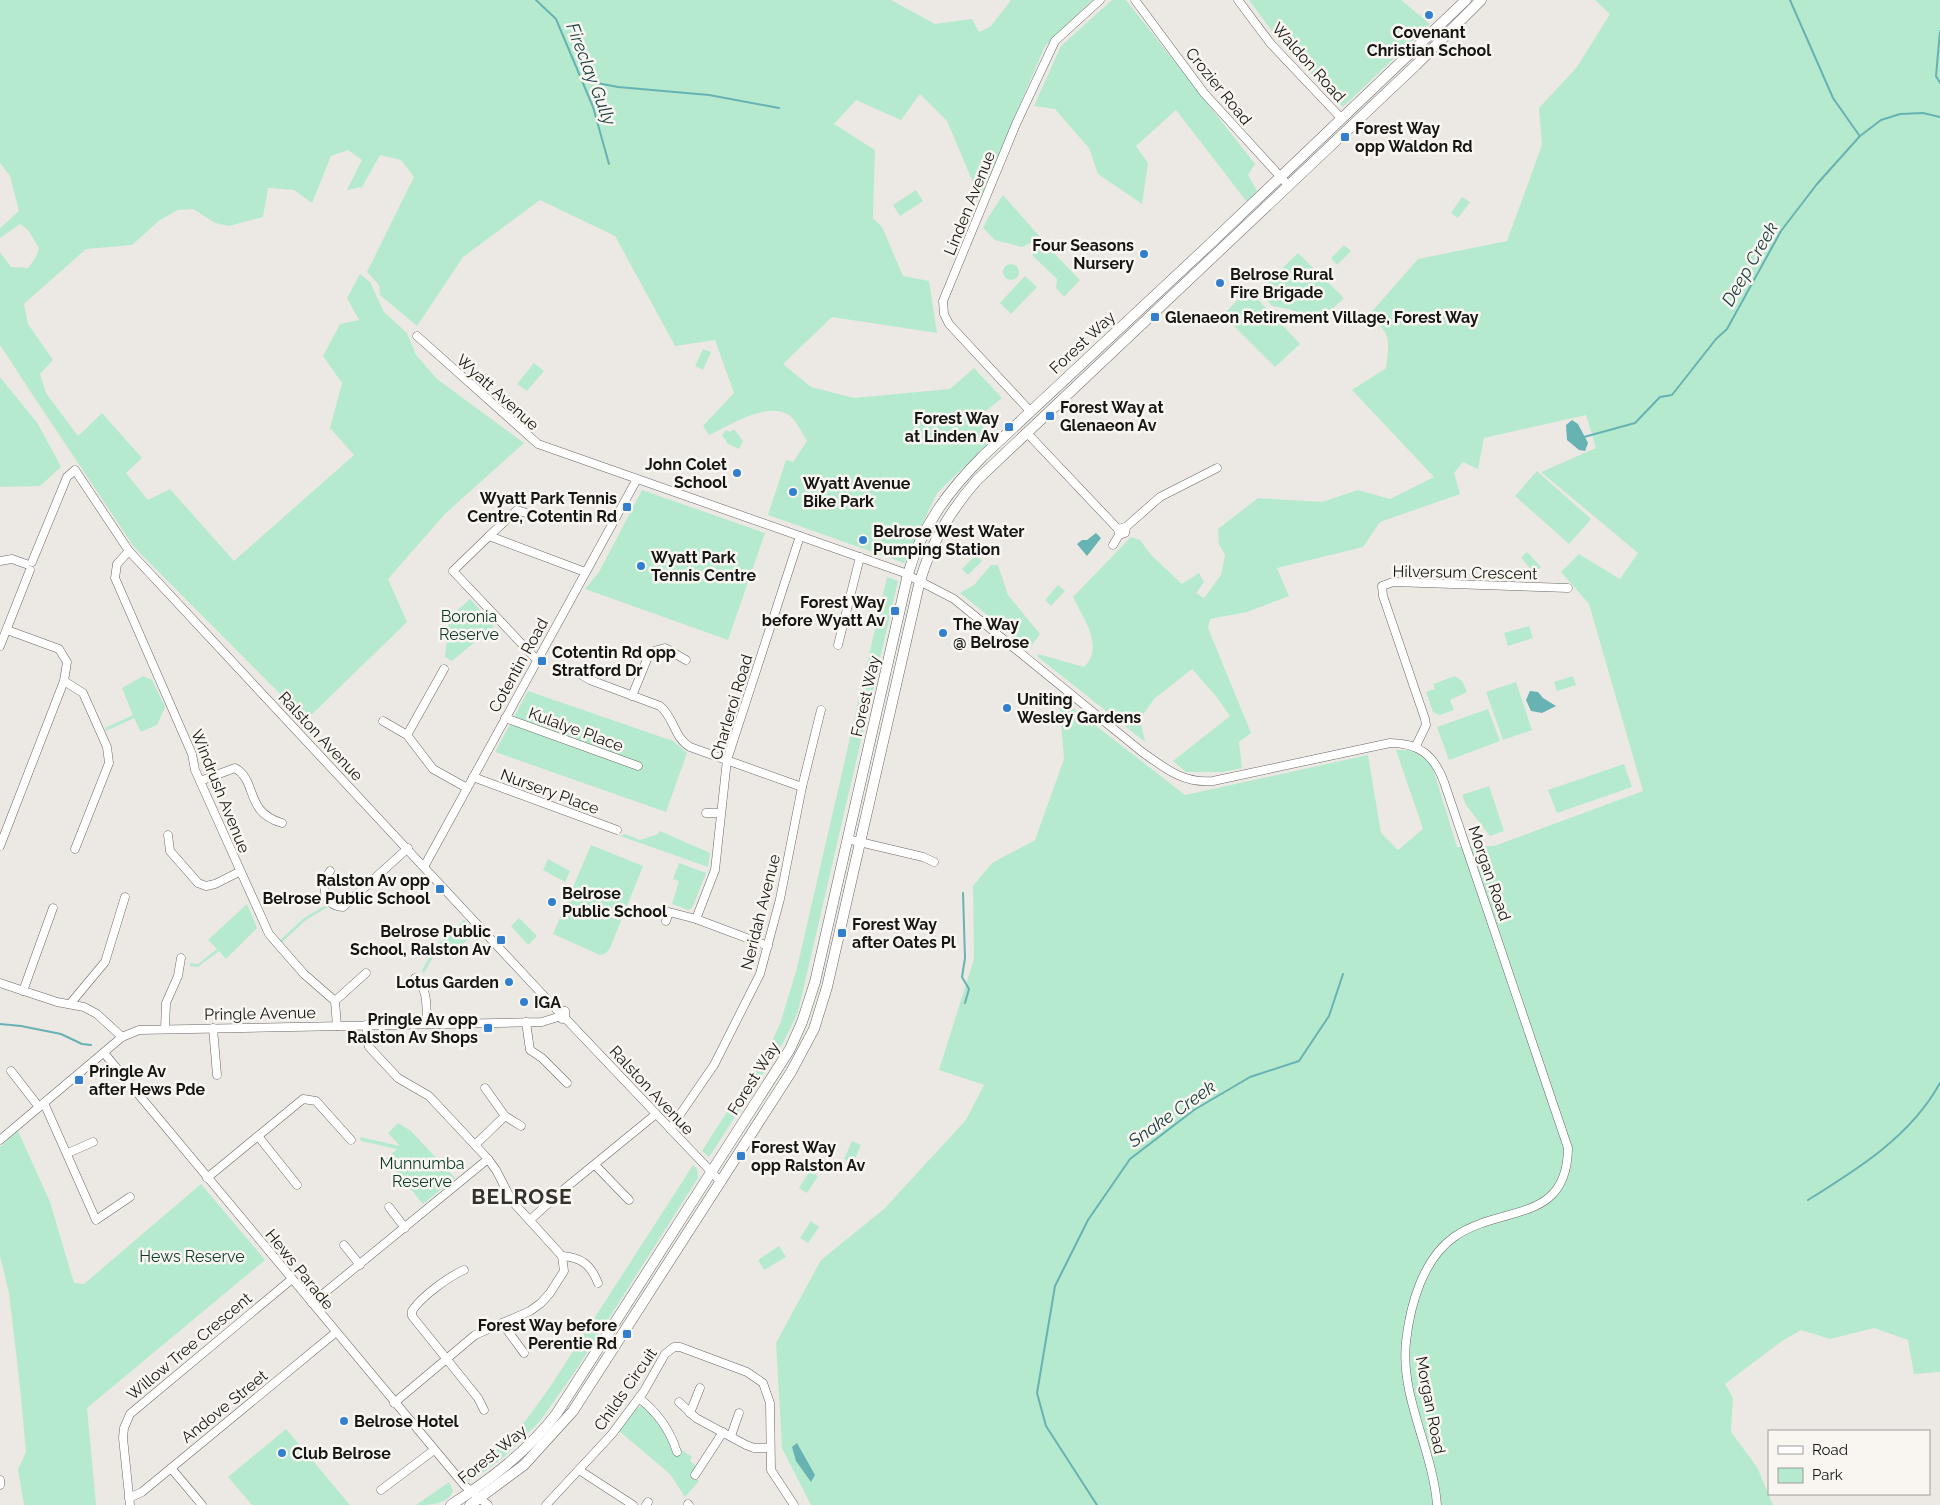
<svg xmlns="http://www.w3.org/2000/svg" width="1940" height="1505" font-family="Raleway,sans-serif">
	<style>
		.green { fill: #b6eace }
		.water { fill: #67b2b2 }
		.lines { fill: none; stroke-linecap: round; stroke-linejoin: round }
		.stream { stroke: #67b2b2; stroke-width: 2 }
		.minor-casing { stroke: #6b6864; stroke-width: 9 }
		.major-casing { stroke: #6b6864; stroke-width: 11 }
		.minor { stroke: #fff; stroke-width: 8 }
		.major { stroke: #fff; stroke-width: 10 }
		.poi-dot { fill: #327fcf; stroke: #f9f6f1; stroke-width: 2 }
		.labels { text-anchor: middle; stroke-width: 5; stroke-linejoin: round; paint-order: stroke }
		.poi-label { font-size: 16px; font-weight: bold; fill: #161614; stroke: #f9f6f1; text-anchor: start }
		.street-label { font-size: 16px; fill: #161614; stroke: #f9f6f1 }
		.park-label { font-size: 16px; fill: #0a3c28; stroke: #f9f6f1 }
		.water-label { font-size: 18px; font-style: italic; fill: #1d4142; stroke: #f9f6f1 }
		.district-label { font-size: 21px; font-weight: bold; letter-spacing: 1px; fill: #33312d; stroke: #f9f6f1 }
	</style>
	<rect width="100%" height="100%" fill="#ece9e4"/>
	<g class="green">
		<path d="M0 0H891L935 24 972 19 979 32 991 26 1011 0H1092L1045 46 980 199 947 121 920 94 901 120 856 100 834 124 875 150 873 218 882 227 903 276 929 281 937 333 832 317 783 364 811 387 854 398 950 389 974 368 1002 398 977 418 992 440 937 493 904 563 768 515 786 460 793 462 807 441C802 433 796 420 789 415 766 401 731 425 709 435L703 426 734 393 715 340 675 346 615 236 540 200 463 257 417 326 380 295 379 285 367 272 414 177 401 160 380 155 362 187 347 190 362 160 348 150 331 156 312 203 294 190 268 188 263 217 229 226 215 223 193 209 178 210 160 220 132 245 86 249 24 304 28 324 53 360 40 374 46 393 78 436 102 413 142 458 126 473 148 500 170 489 234 561 354 455 330 428 342 383 323 356 340 324 359 320 347 298 360 274 370 282 384 312 407 333 416 355 437 379 524 443 445 514 388 579 407 622 306 720 134 547 36 400 0 345V252L11 267 28 268 36 257 39 248 28 230 20 224 0 238V228L19 211 10 176 0 163Z"/>
		<polygon points="1112,0 1126,0 1255,164 1248,175 1257,191 1247,202 1176,110 1136,146 1148,163 1142,204 1098,174 1089,148 1055,109 1034,106 1061,46"/>
		<polygon points="1249,0 1401,0 1430,24 1343,107 1277,38"/>
		<path d="M1595 0H1940V1372L1914 1374 1908 1340 1874 1328 1830 1339 1801 1330 1782 1341 1725 1384 1733 1398 1731 1432 1757 1467 1773 1505H811L782 1448 776 1343 821 1260 884 1209 966 1120 984 1085 939 1070 974 959 973 886 992 863 1035 840 1064 759 1059 697 1185 795 1368 755 1381 833 1398 850 1423 829 1396 750H1410L1431 762 1457 847 1494 846 1643 791 1589 604 1561 572 1579 554 1620 579 1638 553 1541 472 1596 448 1586 415 1484 438 1478 469 1463 462 1454 473 1460 494 1380 522 1363 547 1277 568 1289 596 1247 612 1210 619 1208 628 1251 733 1239 742 1242 768 1224 772H1186L1173 761 1230 716 1215 695 1192 669 1154 699 1140 719 1145 742 1038 657V654L1084 667C1105 647 1083 618 1073 597L1131 537 1140 540 1151 555 1182 584 1199 573 1204 582 1196 593 1204 598 1221 575 1225 555 1219 544 1218 529 1258 498 1322 502 1358 490 1390 499 1434 477 1352 390 1386 368C1389 341 1393 332 1367 317L1418 259 1507 241 1542 145 1539 108 1577 67 1610 14Z"/>
		<polygon points="916,190 923,201 900,216 893,205"/>
		<polygon points="1003,195 1041,238 1022,247 995,240 983,228 989,216"/>
		<polygon points="1462,197 1470,202 1458,218 1451,213"/>
		<polygon points="1045,244 1080,280 1064,297 1056,288 1057,279 1032,255"/>
		<polygon points="1344,245 1351,251 1337,265 1331,258"/>
		<polygon points="1298,253 1344,298 1331,310 1312,318 1289,309 1272,306 1259,291"/>
		<circle cx="1011" cy="272" r="8"/>
		<polygon points="1025,276 1037,287 1011,314 1000,303"/>
		<polygon points="1248,289 1300,344 1275,367 1223,315"/>
		<polygon points="703,349 711,352 703,370 695,366"/>
		<polygon points="534,363 544,371 527,391 517,384"/>
		<polygon points="0,377 38,424 61,467 40,486 0,487"/>
		<polygon points="734,429 743,441 739,449 728,444 722,435 726,430 730,432"/>
		<polygon points="1537,471 1591,519 1569,544 1515,496"/>
		<polygon points="642,490 765,533 728,640 585,589 599,572"/>
		<polygon points="1527,552 1541,567 1534,573 1521,558"/>
		<polygon points="976,555 982,561 968,575 962,569"/>
		<polygon points="991,565 998,565 1008,595 1040,634 1029,649 960,593 974,585"/>
		<polygon points="887,577 898,581 798,1012 783,1043 709,1157 702,1151 771,1043 780,1024 797,968"/>
		<polygon points="1058,585 1065,591 1051,606 1045,600"/>
		<polygon points="470,599 494,626 452,661 445,657 449,618"/>
		<polygon points="1529,626 1533,638 1508,646 1504,633"/>
		<polygon points="143,676 152,680 165,707 157,725 141,732 134,718 106,731 105,728 133,715 122,688"/>
		<polygon points="1455,676 1462,681 1467,692 1450,700 1454,710 1440,715 1433,712 1426,692 1435,689 1433,684"/>
		<polygon points="1573,676 1576,685 1557,691 1554,682"/>
		<polygon points="1516,682 1532,730 1503,740 1486,692"/>
		<polygon points="528,691 673,741 687,753 666,812 495,752"/>
		<polygon points="1488,709 1500,741 1449,760 1437,727"/>
		<polygon points="1624,764 1632,787 1557,813 1548,790"/>
		<polygon points="1489,786 1504,831 1490,836 1466,805 1462,795"/>
		<polygon points="660,831 710,853 708,867 620,836 625,834 640,840 658,834"/>
		<polygon points="591,845 643,866 610,948 605,954 600,955 553,934"/>
		<polygon points="548,859 570,871 565,882 543,870"/>
		<polygon points="679,863 706,873 692,908 688,910 672,904 679,881 673,879"/>
		<polygon points="247,904 257,928 226,959 219,951 198,967 190,966 190,963 198,964 217,949 208,940"/>
		<polygon points="326,905 328,907 306,920 282,942 280,940 304,918"/>
		<polygon points="519,918 537,936 528,945 511,926"/>
		<polygon points="464,920 475,933 448,958 438,949 424,973 422,970 436,946"/>
		<polygon points="398,1123 411,1131 455,1178 423,1204 386,1159 397,1149 361,1141 360,1137 400,1146 388,1133"/>
		<polygon points="18,1131 50,1202 74,1283 84,1284 201,1184 265,1260 87,1408 96,1505 24,1505 18,1469 26,1452 20,1387 9,1293 0,1256 0,1147"/>
		<polygon points="852,1141 861,1145 853,1163 844,1159"/>
		<polygon points="693,1165 697,1169 698,1178 574,1373 540,1421 505,1456 480,1475 469,1481 463,1474 505,1443 526,1420 550,1387"/>
		<polygon points="810,1171 818,1176 807,1193 799,1188"/>
		<polygon points="811,1221 819,1227 808,1243 800,1238"/>
		<polygon points="779,1246 786,1257 764,1270 758,1260"/>
		<path d="M643 1405C657 1420 668 1435 673 1454L682 1450 692 1457 690 1461 696 1466 692 1474 699 1481 685 1497 670 1474 619 1431 637 1408Z"/>
		<polygon points="286,1429 350,1505 252,1505 228,1477"/>
		<path d="M449 1482 453 1490C448 1505 430 1505 416 1505Z"/>
	</g>
	<g class="water">
		<polygon points="1572,420 1578,424 1588,443 1585,451 1579,450 1567,440 1566,425"/>
		<polygon points="1096,533 1101,538 1087,556 1077,544 1082,540 1087,540"/>
		<polygon points="1530,691 1538,692 1543,698 1556,706 1542,713 1531,711 1526,700"/>
		<polygon points="797,1443 815,1475 811,1482 796,1461 792,1447"/>
	</g>
	<g class="lines">
		<g class="stream">
			<polyline points="536,0 556,19 593,107 609,164"/>
			<polyline points="1790,0 1833,98 1859,135"/>
			<polyline points="1940,31 1936,76 1940,83"/>
			<polyline points="582,80 618,87 709,95 779,108"/>
			<polyline points="1584,437 1635,423 1660,397 1672,395 1716,339 1727,329 1781,231 1817,184 1860,136 1881,120 1900,114 1923,113 1940,117"/>
			<polyline points="963,893 965,958 962,977 969,989 965,1003"/>
			<polyline points="0,1024 21,1026 61,1034 82,1044 91,1045"/>
			<path d="M1808 1200C1858 1169 1911 1136 1940 1083"/>
			<polyline points="1097,1505 1046,1426 1037,1393 1055,1286 1088,1220 1130,1159 1194,1110 1250,1077 1299,1061 1329,1016 1343,974"/>
		</g>
		<g class="minor-casing">
			<g id="minor">
				<polyline points="1135,0 1204,93 1288,185"/>
				<polyline points="1238,0 1271,44 1342,119"/>
				<path d="M417 336 538 444 902 572 954 599 1142 752C1165 768 1183 784 1213 781L1390 743C1419 743 1434 755 1444 782L1568 1148C1567 1225 1501 1204 1454 1237 1423 1259 1410 1305 1406 1342 1400 1397 1433 1450 1437 1505"/>
				<polyline points="1030,411 949,324 944,314 943,301 1016,124 1055,41 1100,0"/>
				<polyline points="1027,433 1118,529"/>
				<polyline points="1126,527 1160,497 1217,468"/>
				<polyline points="489,536 517,510 532,515"/>
				<polyline points="1113,545 1119,535 1118,529 1126,527 1125,533 1119,535"/>
				<polyline points="129,551 117,564 115,578 192,754 195,770 269,934 304,974 335,1001 337,1026"/>
				<polyline points="0,561 12,559 26,564"/>
				<polyline points="32,562 67,477 75,470 129,551 558,1011 565,1011 565,1018"/>
				<polyline points="838,645 860,557"/>
				<polyline points="0,646 30,570"/>
				<polyline points="537,660 453,571 489,536 585,572"/>
				<polyline points="444,669 407,735 433,769 467,788"/>
				<path d="M580 674 590 680 660 706C674 717 674 738 690 747L802 787"/>
				<polyline points="64,681 83,693 107,747 109,763 75,849"/>
				<polyline points="632,696 650,652 665,648 686,660"/>
				<polyline points="505,718 638,766"/>
				<polyline points="383,721 407,735"/>
				<polyline points="1416,746 1426,725 1425,719 1383,596 1382,586 1393,582 1568,588"/>
				<polyline points="473,777 617,830"/>
				<path d="M200 781 235 768C258 781 244 812 282 823"/>
				<polyline points="706,813 720,813"/>
				<polyline points="168,835 170,851 198,883 206,886 215,884 239,872"/>
				<polyline points="847,839 923,857 934,862"/>
				<polyline points="0,846 64,681 67,662 59,649 7,630"/>
				<polyline points="425,865 637,479"/>
				<path d="M330 871C320 885 323 906 343 907L408 848"/>
				<polyline points="696,919 715,870 727,760 800,536"/>
				<polyline points="666,921 669,912 696,919 768,946"/>
				<path d="M415 978C429 990 426 1007 427 1024"/>
				<polyline points="0,983 57,1002 84,1007 97,1014 122,1037"/>
				<polyline points="23,991 53,908"/>
				<polyline points="335,1001 366,973"/>
				<polyline points="70,1004 105,962 125,897"/>
				<polyline points="562,1019 565,1018 720,1181"/>
				<polyline points="526,1022 530,1050 542,1058 567,1083"/>
				<polyline points="366,1025 369,1047 398,1078 429,1096 488,1159 496,1170 512,1201 562,1256 564,1271 550,1293 541,1303 530,1311 475,1335 394,1403"/>
				<polyline points="213,1028 217,1075"/>
				<polyline points="165,1029 166,1003 178,976 181,958"/>
				<polyline points="104,1053 465,1486 488,1505"/>
				<polyline points="11,1071 39,1107"/>
				<polyline points="485,1088 505,1116 521,1126"/>
				<polyline points="44,1103 96,1220 130,1197"/>
				<polyline points="670,1129 714,1065 760,974 780,899 802,787 821,710"/>
				<polyline points="258,1136 297,1185"/>
				<polyline points="0,1140 122,1037 139,1030 542,1022 558,1017"/>
				<polyline points="475,1145 505,1116"/>
				<polyline points="68,1153 93,1142"/>
				<polyline points="595,1165 629,1200"/>
				<polyline points="207,1178 303,1099 316,1101 351,1140"/>
				<polyline points="389,1207 405,1228"/>
				<polyline points="530,1220 563,1190 656,1114"/>
				<polyline points="344,1245 360,1265"/>
				<path d="M562 1256C581 1257 591 1265 598 1283"/>
				<path d="M464 1270C448 1277 421 1297 412 1311V1316L478 1398 484 1410"/>
				<polyline points="312,1303 488,1159"/>
				<polyline points="502,1323 524,1353"/>
				<path d="M639 1398C657 1412 670 1430 677 1452"/>
				<polyline points="679,1402 696,1418 746,1445 754,1448 770,1448"/>
				<polyline points="690,1413 700,1388"/>
				<polyline points="731,1436 739,1413"/>
				<polyline points="171,1468 202,1505"/>
				<polyline points="579,1470 633,1505"/>
				<polyline points="695,1475 723,1432"/>
				<polyline points="0,1480 0,1485"/>
				<polyline points="381,1490 434,1450"/>
				<polyline points="129,1498 142,1492 335,1333"/>
				<polyline points="688,1504 689,1505"/>
				<polyline points="130,1505 123,1438 124,1428 130,1414 292,1279"/>
				<polyline points="546,1505 612,1434 644,1391 665,1354 674,1347 680,1347 747,1372 763,1383 770,1403 771,1470 794,1505"/>
				<polyline points="646,1505 648,1502"/>
			</g>
		</g>
		<g class="major-casing">
			<g id="major">
				<path d="M451 1505C491 1479 528 1451 557 1413L790 1049 802 1022 815 982 908 574C921 527 949 490 983 456L1210 244 1466 0"/>
				<path d="M470 1505 524 1465 573 1411 791 1072 814 1029 827 987 918 589C928 548 949 512 977 480L1416 65 1481 0"/>
			</g>
		</g>
		<use href="#minor" class="minor"/>
		<use href="#major" class="major"/>
	</g>
	<g class="poi-dot">
		<circle cx="1429" cy="15" r="5"/>
		<rect x="1340" y="132" width="10" height="10" rx="2.5"/>
		<circle cx="1144" cy="254" r="5"/>
		<circle cx="1220" cy="283" r="5"/>
		<rect x="1150" y="312" width="10" height="10" rx="2.5"/>
		<rect x="1045" y="411" width="10" height="10" rx="2.5"/>
		<rect x="1004" y="422" width="10" height="10" rx="2.5"/>
		<circle cx="737" cy="473" r="5"/>
		<circle cx="793" cy="492" r="5"/>
		<rect x="622" y="502" width="10" height="10" rx="2.5"/>
		<circle cx="863" cy="540" r="5"/>
		<circle cx="641" cy="566" r="5"/>
		<rect x="890" y="606" width="10" height="10" rx="2.5"/>
		<circle cx="943" cy="633" r="5"/>
		<rect x="537" y="656" width="10" height="10" rx="2.5"/>
		<circle cx="1007" cy="708" r="5"/>
		<rect x="435" y="884" width="10" height="10" rx="2.5"/>
		<circle cx="552" cy="902" r="5"/>
		<rect x="837" y="928" width="10" height="10" rx="2.5"/>
		<rect x="496" y="935" width="10" height="10" rx="2.5"/>
		<circle cx="509" cy="982" r="5"/>
		<circle cx="524" cy="1002" r="5"/>
		<rect x="483" y="1023" width="10" height="10" rx="2.5"/>
		<rect x="74" y="1075" width="10" height="10" rx="2.5"/>
		<rect x="736" y="1151" width="10" height="10" rx="2.5"/>
		<rect x="622" y="1329" width="10" height="10" rx="2.5"/>
		<circle cx="344" cy="1421" r="5"/>
		<circle cx="282" cy="1453" r="5"/>
	</g>
	<g class="labels">
		<g class="poi-label">
			<text x="1429" y="38" text-anchor="middle">Covenant<tspan x="1429" dy="18">Christian School</tspan></text>
			<text x="1355" y="134">Forest Way<tspan x="1355" dy="18">opp Waldon Rd</tspan></text>
			<text x="1134" y="251" text-anchor="end">Four Seasons<tspan x="1134" dy="18">Nursery</tspan></text>
			<text x="1230" y="280">Belrose Rural<tspan x="1230" dy="18">Fire Brigade</tspan></text>
			<text x="1165" y="323">Glenaeon Retirement Village, Forest Way</text>
			<text x="1060" y="413">Forest Way at<tspan x="1060" dy="18">Glenaeon Av</tspan></text>
			<text x="999" y="424" text-anchor="end">Forest Way<tspan x="999" dy="18">at Linden Av</tspan></text>
			<text x="727" y="470" text-anchor="end">John Colet<tspan x="727" dy="18">School</tspan></text>
			<text x="803" y="489">Wyatt Avenue<tspan x="803" dy="18">Bike Park</tspan></text>
			<text x="617" y="504" text-anchor="end">Wyatt Park Tennis<tspan x="617" dy="18">Centre, Cotentin Rd</tspan></text>
			<text x="873" y="537">Belrose West Water<tspan x="873" dy="18">Pumping Station</tspan></text>
			<text x="651" y="563">Wyatt Park<tspan x="651" dy="18">Tennis Centre</tspan></text>
			<text x="885" y="608" text-anchor="end">Forest Way<tspan x="885" dy="18">before Wyatt Av</tspan></text>
			<text x="953" y="630">The Way<tspan x="953" dy="18">@ Belrose</tspan></text>
			<text x="552" y="658">Cotentin Rd opp<tspan x="552" dy="18">Stratford Dr</tspan></text>
			<text x="1017" y="705">Uniting<tspan x="1017" dy="18">Wesley Gardens</tspan></text>
			<text x="430" y="886" text-anchor="end">Ralston Av opp<tspan x="430" dy="18">Belrose Public School</tspan></text>
			<text x="562" y="899">Belrose<tspan x="562" dy="18">Public School</tspan></text>
			<text x="852" y="930">Forest Way<tspan x="852" dy="18">after Oates Pl</tspan></text>
			<text x="491" y="937" text-anchor="end">Belrose Public<tspan x="491" dy="18">School, Ralston Av</tspan></text>
			<text x="499" y="988" text-anchor="end">Lotus Garden</text>
			<text x="534" y="1008">IGA</text>
			<text x="478" y="1025" text-anchor="end">Pringle Av opp<tspan x="478" dy="18">Ralston Av Shops</tspan></text>
			<text x="89" y="1077">Pringle Av<tspan x="89" dy="18">after Hews Pde</tspan></text>
			<text x="751" y="1153">Forest Way<tspan x="751" dy="18">opp Ralston Av</tspan></text>
			<text x="617" y="1331" text-anchor="end">Forest Way before<tspan x="617" dy="18">Perentie Rd</tspan></text>
			<text x="354" y="1427">Belrose Hotel</text>
			<text x="292" y="1459">Club Belrose</text>
		</g>
		<g class="street-label">
			<text transform="translate(1309 62) rotate(48)" y="6">Waldon Road</text>
			<text transform="translate(1219 86) rotate(51)" y="6">Crozier Road</text>
			<text transform="translate(969 203) rotate(-68)" y="6">Linden Avenue</text>
			<text transform="translate(1082 342) rotate(-43)" y="6">Forest Way</text>
			<text transform="translate(498 392) rotate(42)" y="6">Wyatt Avenue</text>
			<text transform="translate(1465 572) rotate(1)" y="6">Hilversum Crescent</text>
			<text transform="translate(518 665) rotate(-61)" y="6">Cotentin Road</text>
			<text transform="translate(865 696) rotate(-77)" y="6">Forest Way</text>
			<text transform="translate(731 707) rotate(-73)" y="6">Charleroi Road</text>
			<text transform="translate(576 729) rotate(20)" y="6">Kulalye Place</text>
			<text transform="translate(321 736) rotate(47)" y="6">Ralston Avenue</text>
			<text transform="translate(221 791) rotate(68)" y="6">Windrush Avenue</text>
			<text transform="translate(550 791) rotate(20)" y="6">Nursery Place</text>
			<text transform="translate(1490 873) rotate(71)" y="6">Morgan Road</text>
			<text transform="translate(760 912) rotate(-76)" y="6">Neridah Avenue</text>
			<text transform="translate(260 1013) rotate(-1)" y="6">Pringle Avenue</text>
			<text transform="translate(753 1078) rotate(-58)" y="6">Forest Way</text>
			<text transform="translate(652 1090) rotate(47)" y="6">Ralston Avenue</text>
			<text transform="translate(300 1269) rotate(51)" y="6">Hews Parade</text>
			<text transform="translate(189 1346) rotate(-40)" y="6">Willow Tree Crescent</text>
			<text transform="translate(625 1389) rotate(-55)" y="6">Childs Circuit</text>
			<text transform="translate(1431 1405) rotate(79)" y="6">Morgan Road</text>
			<text transform="translate(224 1406) rotate(-39)" y="6">Andove Street</text>
			<text transform="translate(492 1454) rotate(-39)" y="6">Forest Way</text>
		</g>
		<g class="park-label">
			<text x="469" y="622">Boronia<tspan x="469" dy="18">Reserve</tspan></text>
			<text x="422" y="1169">Munnumba<tspan x="422" dy="18">Reserve</tspan></text>
			<text x="192" y="1262">Hews Reserve</text>
		</g>
		<g class="water-label">
			<text transform="translate(591 74) rotate(69)" y="6">Fireclay Gully</text>
			<text transform="translate(1750 264) rotate(-60)" y="6">Deep Creek</text>
			<text transform="translate(1172 1114) rotate(-35)" y="6">Snake Creek</text>
		</g>
		<g class="district-label">
			<text x="522" y="1204">BELROSE</text>
		</g>
	</g>
	<rect x="1768" y="1430" width="162" height="65" fill="#f9f6f1" stroke="#9e9c99"/>
	<rect x="1778" y="1446" width="25" height="8" fill="#ffffff" stroke="#9e9c99"/>
	<text x="1812" y="1455" font-size="15" fill="#161614">Road</text>
	<rect x="1778" y="1468" width="25" height="15" fill="#b6eace" stroke="#9e9c99"/>
	<text x="1812" y="1480" font-size="15" fill="#161614">Park</text>
</svg>
